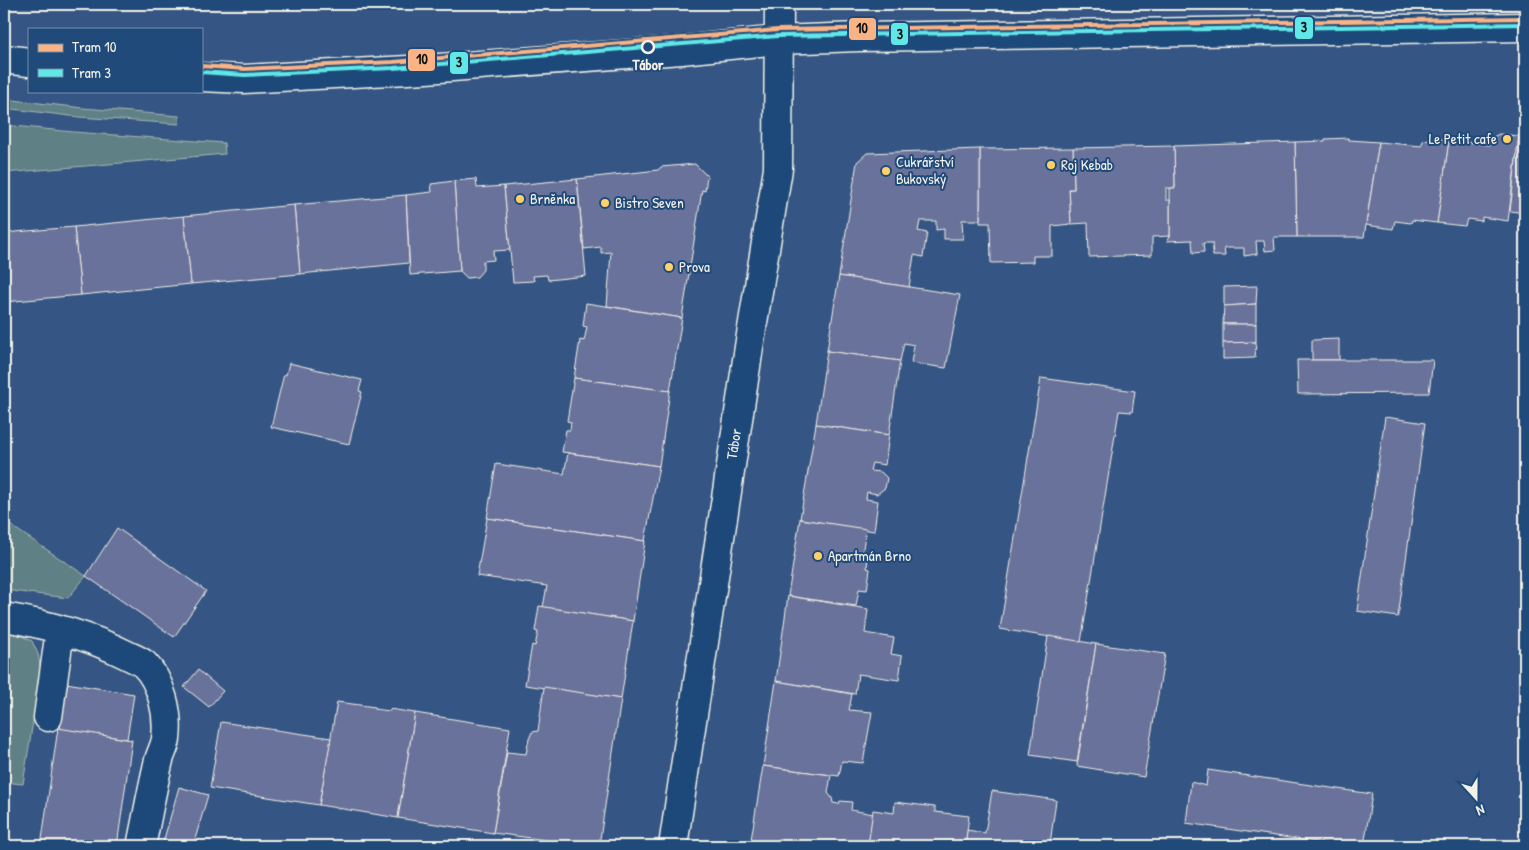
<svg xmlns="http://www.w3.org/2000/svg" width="1529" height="850" font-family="'Patrick Hand',sans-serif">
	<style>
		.green { fill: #5e8084; stroke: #a9b8b6 }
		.building { fill: #69729a; stroke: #f4f1e8 }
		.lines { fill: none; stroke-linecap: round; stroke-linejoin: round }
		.minor-casing { stroke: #f4f1e8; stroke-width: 31 }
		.minor { stroke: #1f4a7a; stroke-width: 28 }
		.tram-1-casing { stroke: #1f4a7a; stroke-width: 8 }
		.tram-2-casing { stroke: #1f4a7a; stroke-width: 8 }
		.tram-1 { stroke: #f9b385; stroke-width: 4 }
		.tram-2 { stroke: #60e7e7; stroke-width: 4 }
		.stop-dot { fill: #1f4a7a; stroke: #f4f1e8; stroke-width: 2.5 }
		.poi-dot { fill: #ffd166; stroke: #1f4a7a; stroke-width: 2 }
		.labels { text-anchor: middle; stroke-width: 4; stroke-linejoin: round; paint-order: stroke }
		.stop-label { font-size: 15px; font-weight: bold; fill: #f4f1e8; stroke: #1f4a7a }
		.poi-label { font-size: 15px; fill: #f4f1e8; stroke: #1f4a7a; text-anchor: start }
		.street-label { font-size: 15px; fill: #f4f1e8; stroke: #1f4a7a }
		.line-badge { stroke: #1f4a7a; stroke-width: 2 }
		.pale-badge-label { font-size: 14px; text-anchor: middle; font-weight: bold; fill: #111 }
	</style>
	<rect width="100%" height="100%" fill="#355684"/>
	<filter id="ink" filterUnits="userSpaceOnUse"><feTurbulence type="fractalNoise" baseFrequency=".02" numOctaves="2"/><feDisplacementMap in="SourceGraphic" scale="10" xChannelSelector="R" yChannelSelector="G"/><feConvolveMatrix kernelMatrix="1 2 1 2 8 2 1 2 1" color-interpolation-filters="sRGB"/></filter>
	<g filter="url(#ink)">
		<g class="green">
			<polygon points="4,99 83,108 179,116 179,124 79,117 4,108"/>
			<polygon points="4,125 73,132 224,143 225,154 4,173"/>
			<polygon points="4,521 86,576 68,598 4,590"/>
			<polygon points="4,632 13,632 32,641 38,654 41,671 23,784 4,782"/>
		</g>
		<g class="building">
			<polygon points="1499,134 1519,136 1508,221 1482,217 1482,221 1467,219 1465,226 1437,223 1449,140 1490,145 1493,137"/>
			<polygon points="1519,136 1525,136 1525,213 1510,211"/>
			<polygon points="1348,138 1349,140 1379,142 1364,237 1297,237 1295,142 1325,141 1325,139"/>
			<polygon points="1431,138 1449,140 1437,223 1412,220 1411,223 1395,221 1393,229 1366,225 1379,142 1421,146 1423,141"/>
			<polygon points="1295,142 1297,237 1274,237 1275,250 1265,251 1264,241 1256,241 1257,254 1244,256 1244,248 1224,248 1225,256 1213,256 1212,243 1203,243 1204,252 1193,253 1192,240 1167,241 1170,236 1170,188 1175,188 1174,146"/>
			<polygon points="1174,146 1175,188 1166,188 1166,200 1170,200 1170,236 1152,237 1152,255 1089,257 1088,223 1071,224 1069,189 1074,189 1073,148"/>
			<polygon points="1073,148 1074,189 1069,189 1071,224 1052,226 1052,256 1033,256 1033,262 991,263 990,223 980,223 980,149"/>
			<polygon points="980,149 980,220 962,220 963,239 944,239 944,229 936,230 936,221 920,221 918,231 927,233 923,257 914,255 909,287 839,276 857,162 867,153"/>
			<polygon points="695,164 707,176 705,191 702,190 682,318 607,306 611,252 601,253 601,247 584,249 577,179 658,170 661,167"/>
			<polygon points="476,179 477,188 504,186 510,250 493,251 494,260 483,261 483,270 477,277 467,278 460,271 454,181"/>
			<polygon points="577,179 586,276 548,280 547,275 533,276 534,281 513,282 504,186"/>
			<polygon points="454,181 460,271 410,275 406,195 432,192 431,184"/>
			<polygon points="406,195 409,263 300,274 294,205"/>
			<polygon points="294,205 300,274 191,284 184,216"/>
			<polygon points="184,216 191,284 81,295 74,227"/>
			<polygon points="74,227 81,295 4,302 4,233"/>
			<polygon points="839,276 960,295 946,368 911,363 914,345 904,343 900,361 827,351"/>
			<polygon points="1257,286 1256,304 1224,306 1224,287"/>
			<polygon points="586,303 682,318 670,391 574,378 580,340 584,341 587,327 583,326"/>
			<polygon points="1256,304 1256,324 1223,324 1224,306"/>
			<polygon points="1223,324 1256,324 1256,342 1223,343"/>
			<polygon points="1339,339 1339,360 1312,360 1312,340"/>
			<polygon points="1256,342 1255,358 1223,359 1223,343"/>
			<polygon points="827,351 900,361 889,435 816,424"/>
			<polygon points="1297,360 1433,360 1429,393 1298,394"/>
			<polygon points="289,363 362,380 359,391 362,392 349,444 271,427 284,374 286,375"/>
			<polygon points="574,378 670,391 659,466 562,452 566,430 570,430 571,422 567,421"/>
			<polygon points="1041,378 1135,391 1132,412 1119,411 1081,642 1000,629"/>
			<polygon points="1385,417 1425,423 1398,617 1357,611"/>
			<polygon points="816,424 889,435 885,465 872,463 870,471 881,472 887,478 885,488 877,494 867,492 866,499 878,501 874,531 800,519"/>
			<polygon points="568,453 659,466 645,541 487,518 496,464 564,474"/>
			<polygon points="487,518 645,541 633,621 543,607 547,586 477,576"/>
			<polygon points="800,519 866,529 862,555 868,556 867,568 870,569 867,590 859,589 856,606 788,596"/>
			<polygon points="117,528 206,591 174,637 86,576"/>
			<polygon points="788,596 868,609 865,633 894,638 891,654 902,656 899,680 858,674 855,694 776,681"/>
			<polygon points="539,606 633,621 621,699 525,685 532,645 535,646 538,632 535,631"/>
			<polygon points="1048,636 1096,644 1077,762 1030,755"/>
			<polygon points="1096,644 1165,654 1144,777 1077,766"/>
			<polygon points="198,670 223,691 209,707 184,687"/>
			<polygon points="776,681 852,694 849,710 872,712 863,763 842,761 839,776 763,766"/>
			<polygon points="66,683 134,694 127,739 60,729"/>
			<polygon points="544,687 621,699 600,839 597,844 592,846 493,833 507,752 526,754 529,739 532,732 538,731"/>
			<polygon points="337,702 375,707 374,709 390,711 390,709 415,713 398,818 319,805"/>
			<polygon points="415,713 510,728 493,833 398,818"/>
			<polygon points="221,722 331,738 319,805 210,788"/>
			<polygon points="58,728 132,740 117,846 41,846"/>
			<polygon points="763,766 831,775 828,793 832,798 833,803 839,804 840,801 852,802 851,810 873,814 868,846 750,846"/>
			<polygon points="1208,770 1372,794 1364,846 1344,846 1186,823 1191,782 1206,786"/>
			<polygon points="179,787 208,795 193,846 162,846"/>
			<polygon points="992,791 1056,800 1050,844 1063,846 965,846 967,830 985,833"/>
			<polygon points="895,802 935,807 935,812 969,816 965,846 868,846 873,810 894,813"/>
		</g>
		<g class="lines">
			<g class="minor-casing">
				<g id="minor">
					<polyline points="4,59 29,62"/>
					<polyline points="201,77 244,79 426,69 681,50 778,40 859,37 1525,27"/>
					<path d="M4 617C46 624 89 636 127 655 133 658 139 660 144 664 162 682 169 714 166 739 165 746 161 753 159 760 152 789 147 818 141 846"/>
					<polyline points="48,717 60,630"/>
					<polyline points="673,846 749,347 778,169 779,4"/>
				</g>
			</g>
			<use href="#minor" class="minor"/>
			<g class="tram-1-casing">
				<polyline id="tram-1" points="201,66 245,69 393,62 778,30 1525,18"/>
			</g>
			<g class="tram-2-casing">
				<polyline id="tram-2" points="201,72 245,75 393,68 778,36 1525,24"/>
			</g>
			<use href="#tram-1" class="tram-1"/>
			<use href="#tram-2" class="tram-2"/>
		</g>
	</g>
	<circle class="stop-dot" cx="648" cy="47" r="6"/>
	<g class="poi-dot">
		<circle cx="1507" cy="139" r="5"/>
		<circle cx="1051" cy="165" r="5"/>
		<circle cx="886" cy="171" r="5"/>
		<circle cx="520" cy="199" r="5"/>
		<circle cx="605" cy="203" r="5"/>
		<circle cx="669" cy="267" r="5"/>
		<circle cx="818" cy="556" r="5"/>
	</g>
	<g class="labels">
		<g class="stop-label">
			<text x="648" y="70">Tábor</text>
		</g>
		<g class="poi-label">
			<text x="1497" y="144" text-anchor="end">Le Petit cafe</text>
			<text x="896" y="167">Cukrářství<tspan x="896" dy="17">Bukovský</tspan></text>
			<text x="1061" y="170">Roj Kebab</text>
			<text x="530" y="204">Brněnka</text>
			<text x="615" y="208">Bistro Seven</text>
			<text x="679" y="272">Prova</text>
			<text x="828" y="561">Apartmán Brno</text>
		</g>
		<g class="street-label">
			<text transform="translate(734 444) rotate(-81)" y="5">Tábor</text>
		</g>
	</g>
	<g class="line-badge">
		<rect x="1294" y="16" width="20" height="24" rx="5" fill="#60e7e7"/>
		<rect x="848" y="17" width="29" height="24" rx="5" fill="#f9b385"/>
		<rect x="890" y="22" width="19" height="24" rx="5" fill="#60e7e7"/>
		<rect x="407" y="48" width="29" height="24" rx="5" fill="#f9b385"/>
		<rect x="449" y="51" width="20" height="24" rx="5" fill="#60e7e7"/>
	</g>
	<g class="pale-badge-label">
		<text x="1304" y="32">3</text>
		<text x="862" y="33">10</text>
		<text x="900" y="39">3</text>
		<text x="422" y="64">10</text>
		<text x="459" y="67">3</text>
	</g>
	<rect width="1529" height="850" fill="none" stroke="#1f4a7a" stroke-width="20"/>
	<rect x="10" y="10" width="1509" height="830" fill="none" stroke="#f4f1e8" stroke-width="2" filter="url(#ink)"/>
	<rect x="28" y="28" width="175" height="65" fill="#1f4a7a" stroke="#748da6"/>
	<rect x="38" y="44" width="25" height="8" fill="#f9b385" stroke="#748da6"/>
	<text x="72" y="52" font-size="15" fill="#f4f1e8">Tram 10</text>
	<rect x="38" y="69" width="25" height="8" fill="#60e7e7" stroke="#748da6"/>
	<text x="72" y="78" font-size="15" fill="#f4f1e8">Tram 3</text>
	<g transform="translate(1476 798) rotate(159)" stroke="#1f4a7a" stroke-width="4" paint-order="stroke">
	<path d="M0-4L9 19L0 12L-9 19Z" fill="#f4f1e8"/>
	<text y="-8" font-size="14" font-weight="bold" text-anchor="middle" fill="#f4f1e8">N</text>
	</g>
</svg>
